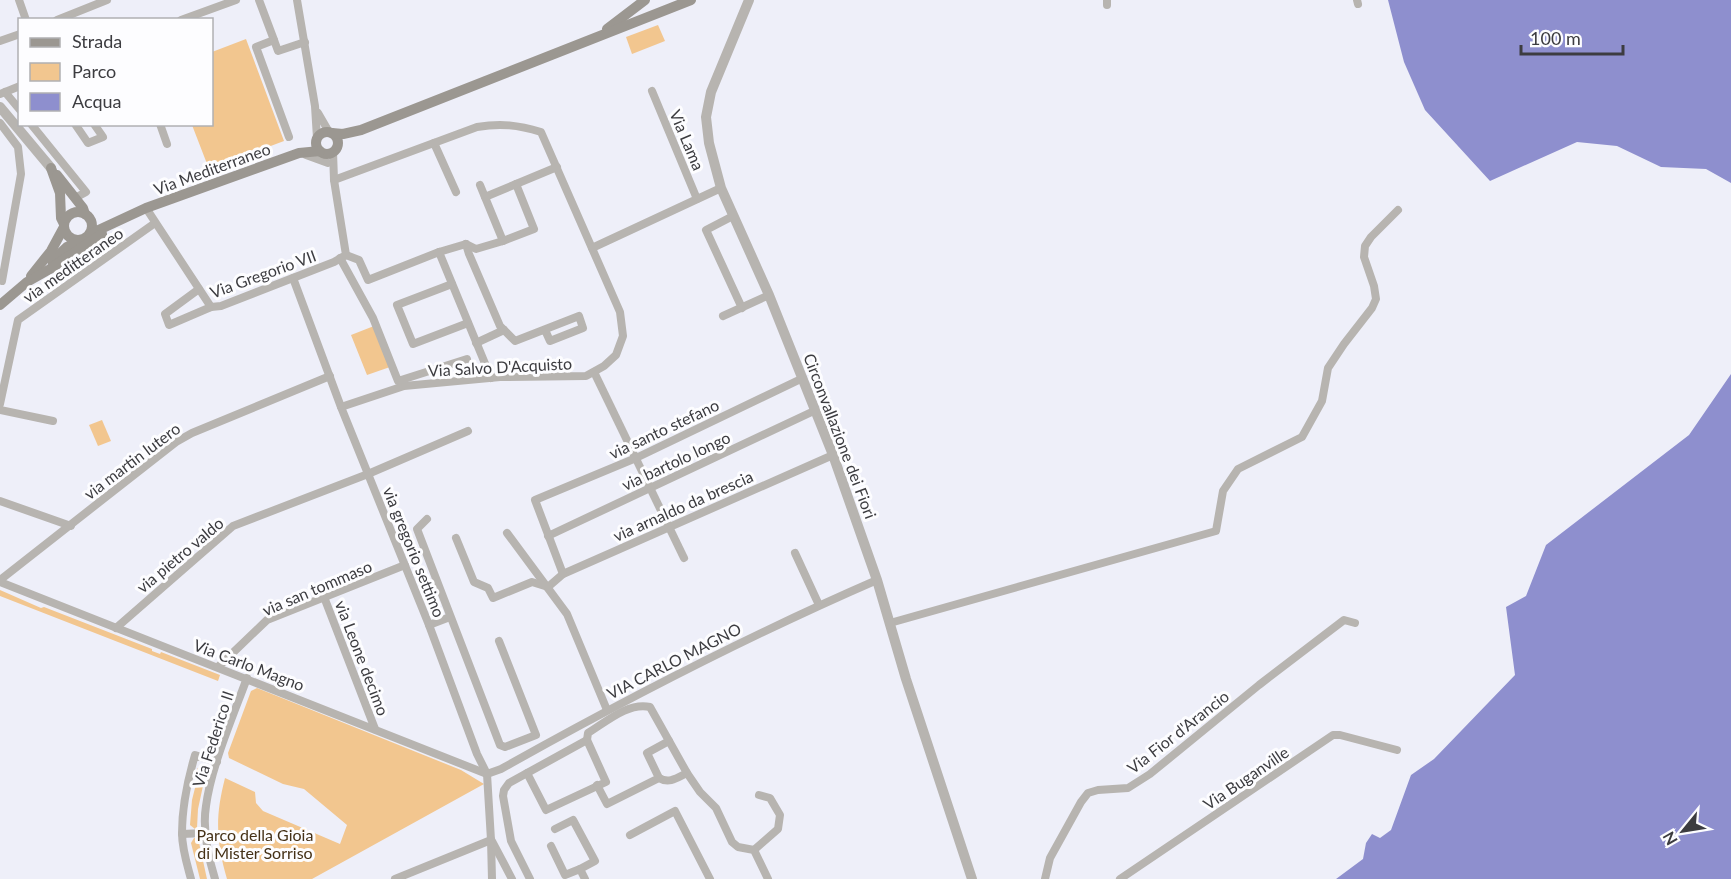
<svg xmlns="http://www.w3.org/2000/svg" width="1731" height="879" font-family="Lato,sans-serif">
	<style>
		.green { fill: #f2c68f }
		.water { fill: #8e8fce }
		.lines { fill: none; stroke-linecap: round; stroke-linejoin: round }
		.minor { stroke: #b7b4b0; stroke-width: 8 }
		.tertiary { stroke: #b7b4b0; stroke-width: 10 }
		.secondary { stroke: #9b9791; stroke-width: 10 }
		.labels { text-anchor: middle; stroke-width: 6; stroke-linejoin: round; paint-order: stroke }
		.street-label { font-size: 16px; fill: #3c3c40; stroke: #fdfdff }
		.park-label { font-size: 16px; fill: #453117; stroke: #fdfdff }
	</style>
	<rect width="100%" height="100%" fill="#eeeff9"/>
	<g class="green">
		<polygon points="658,25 665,41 632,54 626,37"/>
		<polygon points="246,39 284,141 209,169 192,125 212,124 212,52"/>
		<polygon points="374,326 390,367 367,375 351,335"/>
		<polygon points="102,420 111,441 98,446 89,425"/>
		<polygon points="0,590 41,608 44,607 152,649 152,651 160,654 161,652 220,675 218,681 0,596"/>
		<path d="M257 688 461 770 484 784 312 879H227C216 841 215 817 225 778L255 792 256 803 263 811 340 844 347 825 304 789 283 784 229 758 228 753 251 691Z"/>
		<polygon points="201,766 206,769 206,772 198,809 197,828 195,829 190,825 192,800 198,776 196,775 197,769"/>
		<polygon points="194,838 198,838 207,879 200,879 191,843"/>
	</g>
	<g class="water">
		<polygon points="1388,0 1731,0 1731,183 1706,169 1661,167 1617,146 1577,142 1490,181 1425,110 1404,62"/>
		<polygon points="1731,374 1731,879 1336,879 1363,859 1366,843 1372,834 1380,838 1391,830 1411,775 1434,759 1515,675 1506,607 1526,596 1546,545 1689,435"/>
	</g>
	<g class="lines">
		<g class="minor">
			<polyline points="19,0 26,20"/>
			<polyline points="259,0 274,40 256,47 289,137"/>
			<polyline points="297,0 315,106 317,138"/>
			<polyline points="1107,0 1107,5"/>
			<polyline points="1357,0 1358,4"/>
			<polyline points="57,20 107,0"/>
			<polyline points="181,20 236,0"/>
			<polyline points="274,40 278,51 305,42"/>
			<polyline points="0,41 20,34"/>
			<polyline points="652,91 697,199"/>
			<polyline points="5,92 20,110"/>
			<polyline points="0,94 20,86"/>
			<polyline points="318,113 329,132"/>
			<polyline points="0,123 18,147 21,174 2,281"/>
			<polyline points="31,124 86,192 75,198"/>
			<polyline points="75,124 88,143 103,137 94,124"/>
			<polyline points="160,124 167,144"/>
			<polyline points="434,143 456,192"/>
			<polyline points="306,155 328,163"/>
			<path d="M334 180 477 127C501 123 518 125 541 132L620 312 623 336 616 355 604 366 586 376 500 377 404 386 341 407"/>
			<polyline points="480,185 503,241 534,229 516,184"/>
			<polyline points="485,197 557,167"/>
			<polyline points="146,208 211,307"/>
			<polyline points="733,216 706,230 742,308"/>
			<polyline points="466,244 469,254 500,326 515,341 579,316 583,328 550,341 545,330"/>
			<polyline points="466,244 476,249 503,241"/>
			<polyline points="592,248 721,188"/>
			<polyline points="439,252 491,378"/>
			<polyline points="346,255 359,260 368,280 439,252 466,244"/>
			<polyline points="340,258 373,318 398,381 467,359"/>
			<polyline points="293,278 341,407 429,625 477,754 487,774 491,840 492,879"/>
			<polyline points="452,284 397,305 413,344 468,323"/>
			<polyline points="199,289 165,314 169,325 211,307 221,306 334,262 346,255 334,180 333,152"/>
			<polyline points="723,316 769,295"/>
			<polyline points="476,343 504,330"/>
			<polyline points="594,372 684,558"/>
			<polyline points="0,404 18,320 155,223"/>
			<polyline points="0,410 53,421"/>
			<polyline points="0,501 71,526"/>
			<polyline points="427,519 417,529 500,745 505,747 536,735 499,641"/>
			<polyline points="507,533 567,614 607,710"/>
			<polyline points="548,536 816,410"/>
			<polyline points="456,538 474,582 488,588 493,598 532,582 548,587 563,574 833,455"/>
			<polyline points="795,553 819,605"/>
			<polyline points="563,574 535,500 636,458 803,378"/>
			<polyline points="0,580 176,442 192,433 330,376"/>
			<path d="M0 582 487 774 501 769C624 700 748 636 877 580"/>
			<polyline points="324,597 375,729"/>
			<polyline points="890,623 1216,531 1223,491 1238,469 1302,437 1322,401 1328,368 1344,344 1372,308 1376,299 1374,286 1364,257 1365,246 1371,237 1398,210"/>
			<polyline points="429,625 450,617"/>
			<polyline points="116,628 233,526 368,474 468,431"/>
			<polyline points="218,667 267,620 405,565"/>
			<polyline points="527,773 546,810 606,782 587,740"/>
			<path d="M659 778C669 784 677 778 687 773"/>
			<polyline points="597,785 607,804 659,778 647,753 669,741"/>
			<polyline points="555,829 573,820 595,861 580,869"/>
			<polyline points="182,834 205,833"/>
			<polyline points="630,835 675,811 710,879"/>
			<polyline points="492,841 512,879"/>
			<polyline points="551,846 565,875 580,869 585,879"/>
			<polyline points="754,850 778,829 780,815 770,798 759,795"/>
			<path d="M191 879C187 864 182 849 182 833 182 807 188 779 195 755L217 762"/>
			<path d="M215 879C208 856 202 830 206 806 211 767 233 716 247 678"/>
			<polyline points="395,879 491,840"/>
			<path d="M530 879 511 841 503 796 504 790 509 783 587 740 588 733C606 722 628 702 650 707L687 773 700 792 716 808 732 842 738 847 754 850 768 879"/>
			<polyline points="1045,879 1050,858 1081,802 1088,793 1098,790 1128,788 1150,774 1259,685 1344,620 1355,623"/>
			<polyline points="1120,879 1333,735 1340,735 1397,750"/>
		</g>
		<g class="tertiary">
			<polyline points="749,0 711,92 706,117 709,143 721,188 769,295 833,455 877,580 906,679 972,879"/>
			<polyline points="0,107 51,168"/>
		</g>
		<g class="secondary">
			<polyline points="607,29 645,0"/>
			<circle cx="327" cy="143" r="11"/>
			<polyline points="332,133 343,134 361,130 691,0"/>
			<polyline points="51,168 60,193 61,218 64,224"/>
			<polyline points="57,175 83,208 85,214"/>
			<circle cx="78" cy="226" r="14"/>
			<polyline points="90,234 146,208 299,153 320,151"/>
			<polyline points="52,261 67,247 81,240"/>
			<polyline points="31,276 51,251 64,227"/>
			<polyline points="0,305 27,282 50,269 102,234"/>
		</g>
	</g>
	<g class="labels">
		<g class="street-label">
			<text transform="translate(687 140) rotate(67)" y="6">Via Lama</text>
			<text transform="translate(212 169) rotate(-20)" y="6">Via Mediterraneo</text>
			<text transform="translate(73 265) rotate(-35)" y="6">via meditteraneo</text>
			<text transform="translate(263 274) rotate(-20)" y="6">Via Gregorio VII</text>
			<text transform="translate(500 367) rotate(-3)" y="6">Via Salvo D'Acquisto</text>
			<text transform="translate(664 429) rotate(-25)" y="6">via santo stefano</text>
			<text transform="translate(840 436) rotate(69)" y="6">Circonvallazione dei Fiori</text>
			<text transform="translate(132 461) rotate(-37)" y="6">via martin lutero</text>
			<text transform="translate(676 461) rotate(-25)" y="6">via bartolo longo</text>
			<text transform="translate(683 506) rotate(-24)" y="6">via arnaldo da brescia</text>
			<text transform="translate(414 552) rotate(68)" y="6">via gregorio settimo</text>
			<text transform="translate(180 555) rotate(-40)" y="6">via pietro valdo</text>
			<text transform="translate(317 588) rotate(-23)" y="6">via san tommaso</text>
			<text transform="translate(362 658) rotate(69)" y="6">via Leone decimo</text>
			<text transform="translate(674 661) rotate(-27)" y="6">VIA CARLO MAGNO</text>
			<text transform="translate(249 665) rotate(21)" y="6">Via Carlo Magno</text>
			<text transform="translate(1178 732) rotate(-38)" y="6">Via Fior d'Arancio</text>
			<text transform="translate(213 739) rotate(-72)" y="6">Via Federico II</text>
			<text transform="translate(1246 778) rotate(-34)" y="6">Via Buganville</text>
		</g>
		<g class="park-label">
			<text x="255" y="841">Parco della Gioia<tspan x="255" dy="18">di Mister Sorriso</tspan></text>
		</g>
	</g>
	<rect x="18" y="18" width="195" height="108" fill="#fdfdff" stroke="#b0b0b3" stroke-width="1.5"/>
	<rect x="30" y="38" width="30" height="9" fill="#9b9791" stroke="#b0b0b3" stroke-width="1.5"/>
	<text x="72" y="48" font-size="18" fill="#3c3c40">Strada</text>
	<rect x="30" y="63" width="30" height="18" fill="#f2c68f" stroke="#b0b0b3" stroke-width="1.5"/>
	<text x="72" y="78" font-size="18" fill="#3c3c40">Parco</text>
	<rect x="30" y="93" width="30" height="18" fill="#8e8fce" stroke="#b0b0b3" stroke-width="1.5"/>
	<text x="72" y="108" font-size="18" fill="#3c3c40">Acqua</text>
	<g transform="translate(1683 831) rotate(240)" stroke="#fdfdff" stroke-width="4.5" paint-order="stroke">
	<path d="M0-4.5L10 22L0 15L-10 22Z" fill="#3c3c40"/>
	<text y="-9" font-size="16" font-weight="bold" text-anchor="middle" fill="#3c3c40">N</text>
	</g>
	<path d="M1521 45v9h102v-9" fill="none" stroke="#3c3c40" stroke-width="3"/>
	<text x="1530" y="45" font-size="18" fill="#3c3c40" stroke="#fdfdff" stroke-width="4.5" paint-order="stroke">100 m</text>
</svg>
